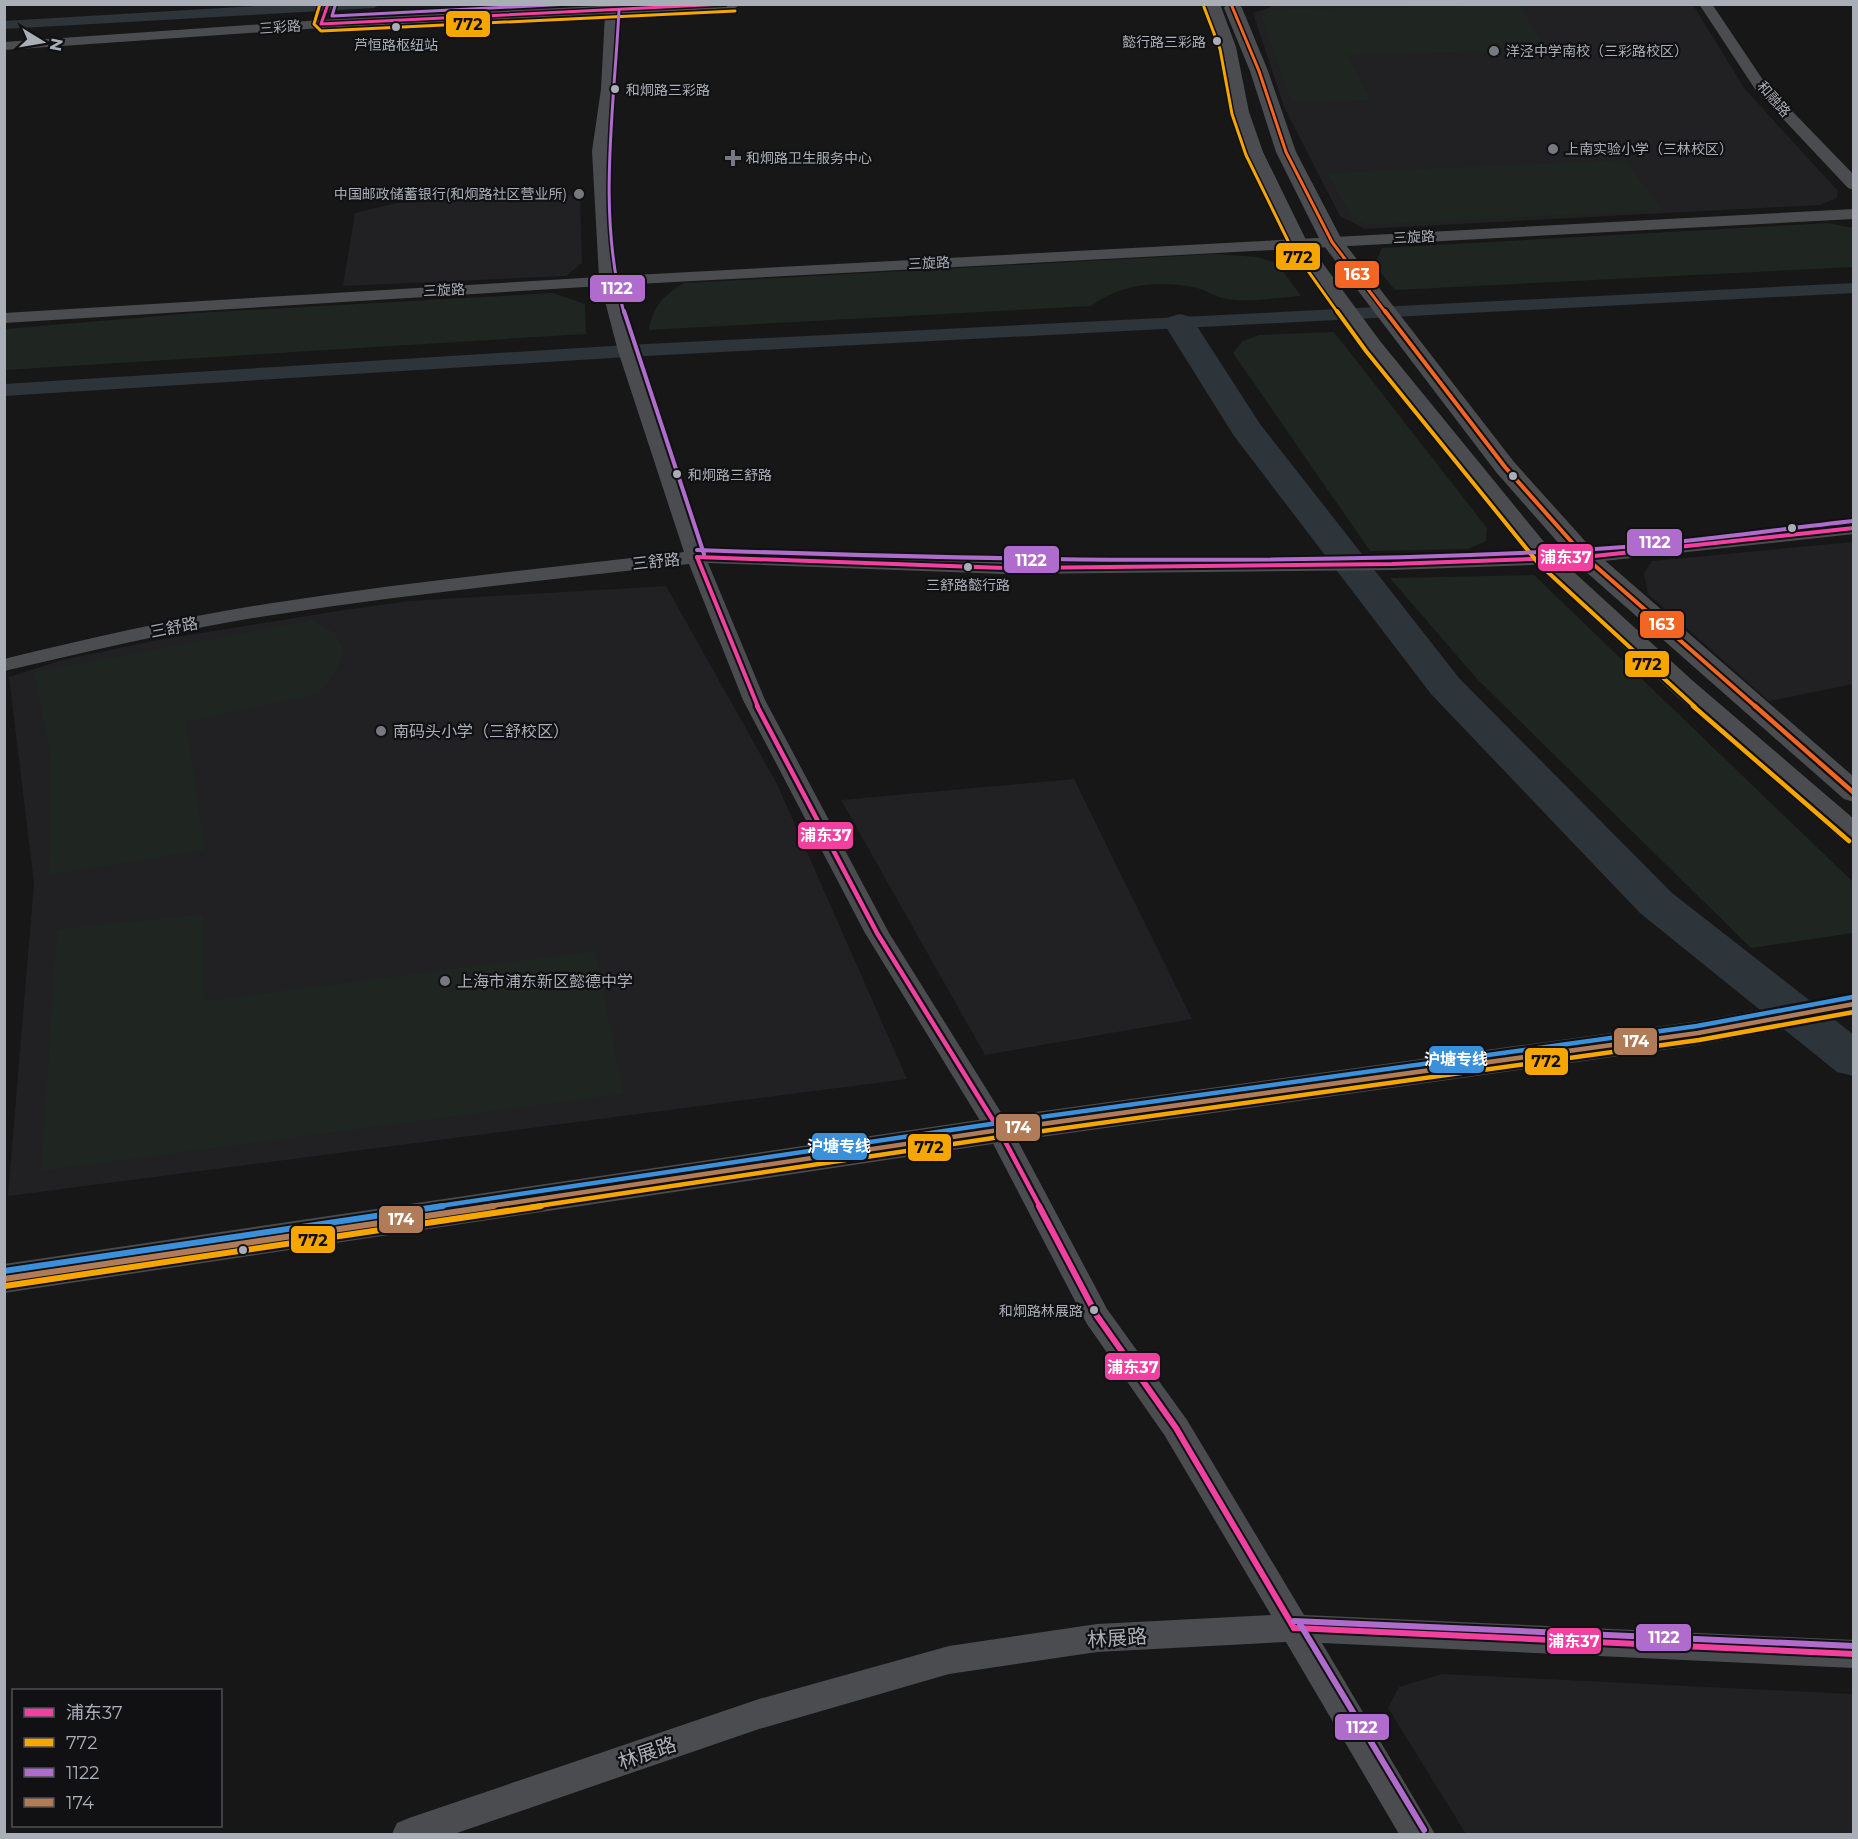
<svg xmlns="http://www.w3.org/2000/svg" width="1858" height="1839" font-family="Montserrat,'Noto Sans SC',sans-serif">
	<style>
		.built { fill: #212123 }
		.green { fill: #1f2520 }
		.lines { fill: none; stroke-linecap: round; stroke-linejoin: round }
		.canal { fill: #2d343a; fill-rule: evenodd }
		.river { fill: #2d343a; fill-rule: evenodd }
		.minor { fill: #4b4c4f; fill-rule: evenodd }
		.tertiary { fill: #4b4c4f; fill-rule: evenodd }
		.secondary { fill: #4a4b4d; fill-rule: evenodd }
		.bus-1-far3-casing { stroke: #111113; stroke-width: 6 }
		.bus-1-far2-casing { stroke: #111113; stroke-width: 8 }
		.bus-1-far1-casing { stroke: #111113; stroke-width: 9 }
		.bus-1-casing { stroke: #111113; stroke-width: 10 }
		.bus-2-far3-casing { stroke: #111113; stroke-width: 6 }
		.bus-2-far2-casing { stroke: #111113; stroke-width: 8 }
		.bus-2-far1-casing { stroke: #111113; stroke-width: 9 }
		.bus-2-casing { stroke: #111113; stroke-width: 10 }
		.bus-3-far2-casing { stroke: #111113; stroke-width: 6 }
		.bus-3-far1-casing { stroke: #111113; stroke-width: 8 }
		.bus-3-casing { stroke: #111113; stroke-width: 10 }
		.bus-4-far1-casing { stroke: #111113; stroke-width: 9 }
		.bus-4-casing { stroke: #111113; stroke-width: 10 }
		.bus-5-far1-casing { stroke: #111113; stroke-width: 9 }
		.bus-5-casing { stroke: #111113; stroke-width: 10 }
		.bus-6-far2-casing { stroke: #111113; stroke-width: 6 }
		.bus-6-far1-casing { stroke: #111113; stroke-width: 8 }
		.bus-6-casing { stroke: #111113; stroke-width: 9 }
		.bus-1-far3 { stroke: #f240a1; stroke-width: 3 }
		.bus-1-far2 { stroke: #f240a1; stroke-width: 4 }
		.bus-1-far1 { stroke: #f240a1; stroke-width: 4.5 }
		.bus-1 { stroke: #f240a1; stroke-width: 6 }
		.bus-2-far3 { stroke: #f7a600; stroke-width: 3 }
		.bus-2-far2 { stroke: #f7a600; stroke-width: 4 }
		.bus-2-far1 { stroke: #f7a600; stroke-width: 4.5 }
		.bus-2 { stroke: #f7a600; stroke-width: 6 }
		.bus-3-far2 { stroke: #b06ccc; stroke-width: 3 }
		.bus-3-far1 { stroke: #b06ccc; stroke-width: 4 }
		.bus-3 { stroke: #b06ccc; stroke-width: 6 }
		.bus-4-far1 { stroke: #b07c57; stroke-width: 4.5 }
		.bus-4 { stroke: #b07c57; stroke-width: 6 }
		.bus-5-far1 { stroke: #3a90db; stroke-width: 4.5 }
		.bus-5 { stroke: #3a90db; stroke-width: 6 }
		.bus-6-far2 { stroke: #f26522; stroke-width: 3 }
		.bus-6-far1 { stroke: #f26522; stroke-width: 4 }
		.bus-6 { stroke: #f26522; stroke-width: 4.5 }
		.bus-dot { fill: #a9aeb7; stroke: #111113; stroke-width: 2 }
		.poi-dot { fill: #76797f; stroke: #111113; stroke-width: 2 }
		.labels { text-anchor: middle; stroke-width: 4.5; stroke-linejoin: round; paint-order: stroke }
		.far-street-label { font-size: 14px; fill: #a9aeb7; stroke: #111113 }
		.bus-label { font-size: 14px; fill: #a9aeb7; stroke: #111113; text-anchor: end }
		.far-poi-label { font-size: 14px; fill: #a9aeb7; stroke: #111113; text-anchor: start }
		.street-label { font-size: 16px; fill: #a9aeb7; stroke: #111113 }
		.poi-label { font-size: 16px; fill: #a9aeb7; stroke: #111113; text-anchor: start }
		.near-street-label { font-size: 20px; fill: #a9aeb7; stroke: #111113 }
		.line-badge { stroke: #111113; stroke-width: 2 }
		.badge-label { font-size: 16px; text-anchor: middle; font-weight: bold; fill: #fff }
		.pale-badge-label { font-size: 16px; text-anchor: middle; font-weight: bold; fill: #111 }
	</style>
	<rect width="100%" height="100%" fill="#171717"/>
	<g class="built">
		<polygon points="1693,5 1745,89 1838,191 1837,198 1820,205 1365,229 1340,216 1284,107 1253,13 1274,6"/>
		<polygon points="580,195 582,263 566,276 343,286 355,213 396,203"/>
		<polygon points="1853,542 1853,684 1769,701 1648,594 1644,573 1652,561"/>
		<polygon points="666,586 777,784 907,1079 8,1196 34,883 9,677 62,660 158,640 345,610 409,601"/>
		<polygon points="1074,779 1192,1019 985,1055 841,800"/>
		<polygon points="1442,1674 1853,1694 1853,1834 1466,1834 1388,1708 1399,1687"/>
	</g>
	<g class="green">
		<polygon points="1520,5 1542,43 1522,50 1347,55 1371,100 1291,102 1261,16 1275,10 1289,9"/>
		<polygon points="1625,160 1662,210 1366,225 1352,218 1327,173"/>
		<polygon points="1828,223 1853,228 1853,267 1395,290 1374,265 1382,248"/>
		<path d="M1216 254 1258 257 1277 263 1301 296C1280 297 1248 303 1227 299 1217 298 1207 291 1197 288 1161 280 1121 283 1091 306L649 330C653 306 664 295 684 283Z"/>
		<polygon points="553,293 585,304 586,334 5,370 5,329 194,313"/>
		<polygon points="1334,332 1487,528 1486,541 1468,549 1370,551 1233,353 1243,341 1259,335"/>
		<polygon points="1534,575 1853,882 1853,933 1751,948 1477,679 1390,578"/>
		<polygon points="312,620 335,633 344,651 337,670 318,694 186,722 205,850 49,875 50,750 34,672"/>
		<polygon points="203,914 204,1001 595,951 624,1094 41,1171 57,929"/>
	</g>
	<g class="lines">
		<g class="canal">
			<polygon points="289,4 381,4 374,8 4,29 4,21"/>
			<polygon points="1854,283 1854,293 627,357 4,396 4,384 627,345"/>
		</g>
		<polygon class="river" points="1180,314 1191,317 1260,424 1459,678 1672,893 1854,1035 1854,1076 1837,1072 1640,913 1431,694 1234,436 1164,324 1169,317"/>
		<g class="minor">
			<path d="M640 4H741L735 8 619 14 615 89 608 151 616 276 1854 209V219L618 285 636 351 703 551 1005 562 1392 558 1585 551 1854 522V534L1585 563 1392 570 1005 574 708 563 765 700 889 933 1012 1130 1107 1309 1187 1420 1304 1615 1854 1640V1668L1322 1643 1435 1834H1399L1286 1642 1097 1652 949 1674 759 1729 454 1834H392L397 1823 409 1818 759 1699 949 1646 1097 1624 1271 1615 1165 1436 1087 1324 987 1132 865 933 743 700 689 564C548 580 406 594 266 616 178 630 91 651 4 671V659C91 638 178 618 266 604 405 582 545 568 684 552L618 351 601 286 4 323V313L599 277 592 151 601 89 605 14 321 28 4 50V42L321 20Z"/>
			<polygon points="1699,4 1712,4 1765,83 1854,175 1854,190 1848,188 1755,89"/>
		</g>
		<g class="tertiary">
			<polygon points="1202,4 1220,4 1236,47 1249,112 1263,152 1307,242 1380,341 1553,553 1693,681 1854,819 1854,844 1843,842 1673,693 1535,565 1364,351 1286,243 1243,152 1229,112 1218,47"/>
			<polygon points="1227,4 1239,4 1242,8 1268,71 1296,152 1342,240 1514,462 1594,551 1854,777 1854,802 1844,799 1576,563 1496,472 1321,242 1276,152 1250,71 1224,8"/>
		</g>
		<polygon class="secondary" points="1854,993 1854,1016 1698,1045 999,1143 4,1293 4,1264 999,1117 1698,1021"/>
		<g class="bus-1-far3-casing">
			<polyline id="bus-1-far3" points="328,4 321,24 725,4"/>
		</g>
		<g class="bus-1-far2-casing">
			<g id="bus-1-far2">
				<polyline points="697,557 758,707"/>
				<polyline points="697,557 1005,568 1392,564 1585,557 1854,528"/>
			</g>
		</g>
		<g class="bus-1-far1-casing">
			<polyline id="bus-1-far1" points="757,706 877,933 999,1130 1040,1207"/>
		</g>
		<g class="bus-1-casing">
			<g id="bus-1">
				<polyline points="1039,1206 1097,1316 1176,1428 1294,1628"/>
				<polyline points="1294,1628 1854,1654"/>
			</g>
		</g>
		<g class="bus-2-far3-casing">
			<g id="bus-2-far3">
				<polyline points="320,4 314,24 321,31 735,11"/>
				<polyline points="1204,7 1220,49 1232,114 1246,155 1291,247 1338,313"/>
			</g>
		</g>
		<g class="bus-2-far2-casing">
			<polyline id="bus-2-far2" points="1337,311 1366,351 1539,564 1695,707"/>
		</g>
		<g class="bus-2-far1-casing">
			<g id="bus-2-far1">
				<polyline points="1693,706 1849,841"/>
				<polyline points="531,1207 1000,1137 1699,1040 1854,1012"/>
			</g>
		</g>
		<g class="bus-2-casing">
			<polyline id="bus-2" points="5,1286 541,1206"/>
		</g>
		<g class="bus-3-far2-casing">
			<g id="bus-3-far2">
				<polyline points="335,6 332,16 570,4"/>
				<path d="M619 10C614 110 597 215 624 313"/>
			</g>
		</g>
		<g class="bus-3-far1-casing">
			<g id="bus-3-far1">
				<polyline points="624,311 704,554"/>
				<path d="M697 550C991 560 1287 566 1581 550 1672 545 1763 531 1853 521"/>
			</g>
		</g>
		<g class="bus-3-casing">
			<g id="bus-3">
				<polyline points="1294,1621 1854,1646"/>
				<polyline points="1300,1624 1424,1830"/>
			</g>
		</g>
		<g class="bus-4-far1-casing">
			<polyline id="bus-4-far1" points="484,1207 999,1130 1698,1033 1854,1004"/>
		</g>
		<g class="bus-4-casing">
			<polyline id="bus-4" points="4,1279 494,1206"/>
		</g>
		<g class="bus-5-far1-casing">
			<polyline id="bus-5-far1" points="433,1207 998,1123 1697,1026 1853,997"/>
		</g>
		<g class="bus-5-casing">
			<polyline id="bus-5" points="4,1271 443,1206"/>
		</g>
		<g class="bus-6-far2-casing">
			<polyline id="bus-6-far2" points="1231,4 1259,71 1286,152 1332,242 1386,313"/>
		</g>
		<g class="bus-6-far1-casing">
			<polyline id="bus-6-far1" points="1385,311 1505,467 1585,557 1756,707"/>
		</g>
		<g class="bus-6-casing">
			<polyline id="bus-6" points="1755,706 1854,793"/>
		</g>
		<use href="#bus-1-far3" class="bus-1-far3"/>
		<use href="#bus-1-far2" class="bus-1-far2"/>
		<use href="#bus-1-far1" class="bus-1-far1"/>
		<use href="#bus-1" class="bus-1"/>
		<use href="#bus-2-far3" class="bus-2-far3"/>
		<use href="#bus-2-far2" class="bus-2-far2"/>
		<use href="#bus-2-far1" class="bus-2-far1"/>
		<use href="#bus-2" class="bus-2"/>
		<use href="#bus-3-far2" class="bus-3-far2"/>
		<use href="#bus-3-far1" class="bus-3-far1"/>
		<use href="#bus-3" class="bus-3"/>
		<use href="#bus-4-far1" class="bus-4-far1"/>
		<use href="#bus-4" class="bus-4"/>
		<use href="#bus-5-far1" class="bus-5-far1"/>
		<use href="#bus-5" class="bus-5"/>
		<use href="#bus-6-far2" class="bus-6-far2"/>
		<use href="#bus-6-far1" class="bus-6-far1"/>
		<use href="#bus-6" class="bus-6"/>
	</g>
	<g class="bus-dot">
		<circle cx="396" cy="27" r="5"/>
		<circle cx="1217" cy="41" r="5"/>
		<circle cx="615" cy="89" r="5"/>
		<circle cx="677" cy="474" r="5"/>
		<circle cx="1513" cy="476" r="5"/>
		<circle cx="1792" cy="528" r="5"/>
		<circle cx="968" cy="567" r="5"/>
		<circle cx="243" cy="1250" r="5"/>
		<circle cx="1094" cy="1310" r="5"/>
	</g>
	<g class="poi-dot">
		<circle cx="1494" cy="51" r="6"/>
		<circle cx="1553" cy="149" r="6"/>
		<path d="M730 149h6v6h6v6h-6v6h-6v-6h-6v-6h6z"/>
		<circle cx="579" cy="194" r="6"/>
		<circle cx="381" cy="731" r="6"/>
		<circle cx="445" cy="981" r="6"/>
	</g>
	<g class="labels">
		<g class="far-street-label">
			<text transform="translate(280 27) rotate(-4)" y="5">三彩路</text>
			<text transform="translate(1774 99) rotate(49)" y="5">和融路</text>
			<text transform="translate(1414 237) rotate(-3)" y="5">三旋路</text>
			<text transform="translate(929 263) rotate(-3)" y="5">三旋路</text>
			<text transform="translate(444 290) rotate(-3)" y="5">三旋路</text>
		</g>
		<g class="bus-label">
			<text x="1206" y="47">懿行路三彩路</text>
			<text x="396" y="50" text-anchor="middle">芦恒路枢纽站</text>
			<text x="626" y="95" text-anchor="start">和炯路三彩路</text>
			<text x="688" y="480" text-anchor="start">和炯路三舒路</text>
			<text x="968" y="590" text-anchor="middle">三舒路懿行路</text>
			<text x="1083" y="1316">和炯路林展路</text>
		</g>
		<g class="far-poi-label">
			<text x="1506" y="56">洋泾中学南校（三彩路校区）</text>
			<text x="1565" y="154">上南实验小学（三林校区）</text>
			<text x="746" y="163">和炯路卫生服务中心</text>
			<text x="567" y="199" text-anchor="end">中国邮政储蓄银行(和炯路社区营业所)</text>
		</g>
		<g class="street-label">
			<text transform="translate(656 561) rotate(-6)" y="6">三舒路</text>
			<text transform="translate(174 627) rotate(-11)" y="6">三舒路</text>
		</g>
		<g class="poi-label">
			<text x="393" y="737">南码头小学（三舒校区）</text>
			<text x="457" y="987">上海市浦东新区懿德中学</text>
		</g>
		<g class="near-street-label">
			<text transform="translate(1117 1638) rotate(-4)" y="7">林展路</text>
			<text transform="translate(647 1753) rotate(-19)" y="7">林展路</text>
		</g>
	</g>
	<g class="line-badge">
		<rect x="445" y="10" width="46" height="28" rx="6" fill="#f7a600"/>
		<rect x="1275" y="242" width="46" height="29" rx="6" fill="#f7a600"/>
		<rect x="1334" y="260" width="46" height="29" rx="6" fill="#f26522"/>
		<rect x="589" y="274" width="57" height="29" rx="6" fill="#b06ccc"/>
		<rect x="1626" y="528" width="57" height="29" rx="6" fill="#b06ccc"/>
		<rect x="1537" y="543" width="57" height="29" rx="6" fill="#f240a1"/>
		<rect x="1003" y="545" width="57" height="29" rx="6" fill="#b06ccc"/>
		<rect x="1639" y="610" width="46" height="29" rx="6" fill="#f26522"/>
		<rect x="1624" y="650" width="46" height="28" rx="6" fill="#f7a600"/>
		<rect x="797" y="821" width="57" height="29" rx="6" fill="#f240a1"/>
		<rect x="1613" y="1027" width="45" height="29" rx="6" fill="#b07c57"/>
		<rect x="1428" y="1045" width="57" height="29" rx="6" fill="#3a90db"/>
		<rect x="1524" y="1047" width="45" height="29" rx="6" fill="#f7a600"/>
		<rect x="995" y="1113" width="46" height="29" rx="6" fill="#b07c57"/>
		<rect x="811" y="1132" width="57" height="29" rx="6" fill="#3a90db"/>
		<rect x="907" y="1133" width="45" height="29" rx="6" fill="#f7a600"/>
		<rect x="378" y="1205" width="46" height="29" rx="6" fill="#b07c57"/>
		<rect x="290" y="1225" width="46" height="29" rx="6" fill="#f7a600"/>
		<rect x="1104" y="1352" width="57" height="29" rx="6" fill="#f240a1"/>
		<rect x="1635" y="1623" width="57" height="29" rx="6" fill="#b06ccc"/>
		<rect x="1546" y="1627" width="56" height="28" rx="6" fill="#f240a1"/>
		<rect x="1334" y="1713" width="56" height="28" rx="6" fill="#b06ccc"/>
	</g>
	<g class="badge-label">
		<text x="1357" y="280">163</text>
		<text x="617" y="294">1122</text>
		<text x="1655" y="548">1122</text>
		<text x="1566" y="563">浦东37</text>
		<text x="1031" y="566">1122</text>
		<text x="1662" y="630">163</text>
		<text x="826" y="841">浦东37</text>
		<text x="1636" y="1047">174</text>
		<text x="1456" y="1065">沪塘专线</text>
		<text x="1018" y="1133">174</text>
		<text x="839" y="1152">沪塘专线</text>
		<text x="401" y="1225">174</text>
		<text x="1133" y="1373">浦东37</text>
		<text x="1664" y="1643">1122</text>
		<text x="1574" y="1647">浦东37</text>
		<text x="1362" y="1733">1122</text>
	</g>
	<g class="pale-badge-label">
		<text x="468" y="30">772</text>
		<text x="1298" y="263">772</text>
		<text x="1647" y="670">772</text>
		<text x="1546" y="1067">772</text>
		<text x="929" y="1153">772</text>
		<text x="313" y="1246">772</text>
	</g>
	<rect width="1858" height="1839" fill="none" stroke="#a9aeb7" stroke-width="12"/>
	<rect x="12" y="1689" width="210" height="138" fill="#111113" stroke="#4e5055" stroke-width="1.5"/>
	<rect x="24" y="1708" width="30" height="9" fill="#f240a1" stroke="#4e5055" stroke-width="1.5"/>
	<text x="66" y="1719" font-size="18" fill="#a9aeb7">浦东37</text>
	<rect x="24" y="1738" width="30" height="9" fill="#f7a600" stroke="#4e5055" stroke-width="1.5"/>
	<text x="66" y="1749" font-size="18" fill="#a9aeb7">772</text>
	<rect x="24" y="1768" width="30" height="9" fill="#b06ccc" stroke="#4e5055" stroke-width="1.5"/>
	<text x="66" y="1779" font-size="18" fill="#a9aeb7">1122</text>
	<rect x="24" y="1798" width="30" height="9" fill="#b07c57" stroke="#4e5055" stroke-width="1.5"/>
	<text x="66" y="1809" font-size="18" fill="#a9aeb7">174</text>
	<g transform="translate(42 42) rotate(101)" stroke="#111113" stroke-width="4.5" paint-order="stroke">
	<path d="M0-4.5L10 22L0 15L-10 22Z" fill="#a9aeb7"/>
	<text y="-9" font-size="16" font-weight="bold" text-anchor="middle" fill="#a9aeb7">N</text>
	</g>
</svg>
